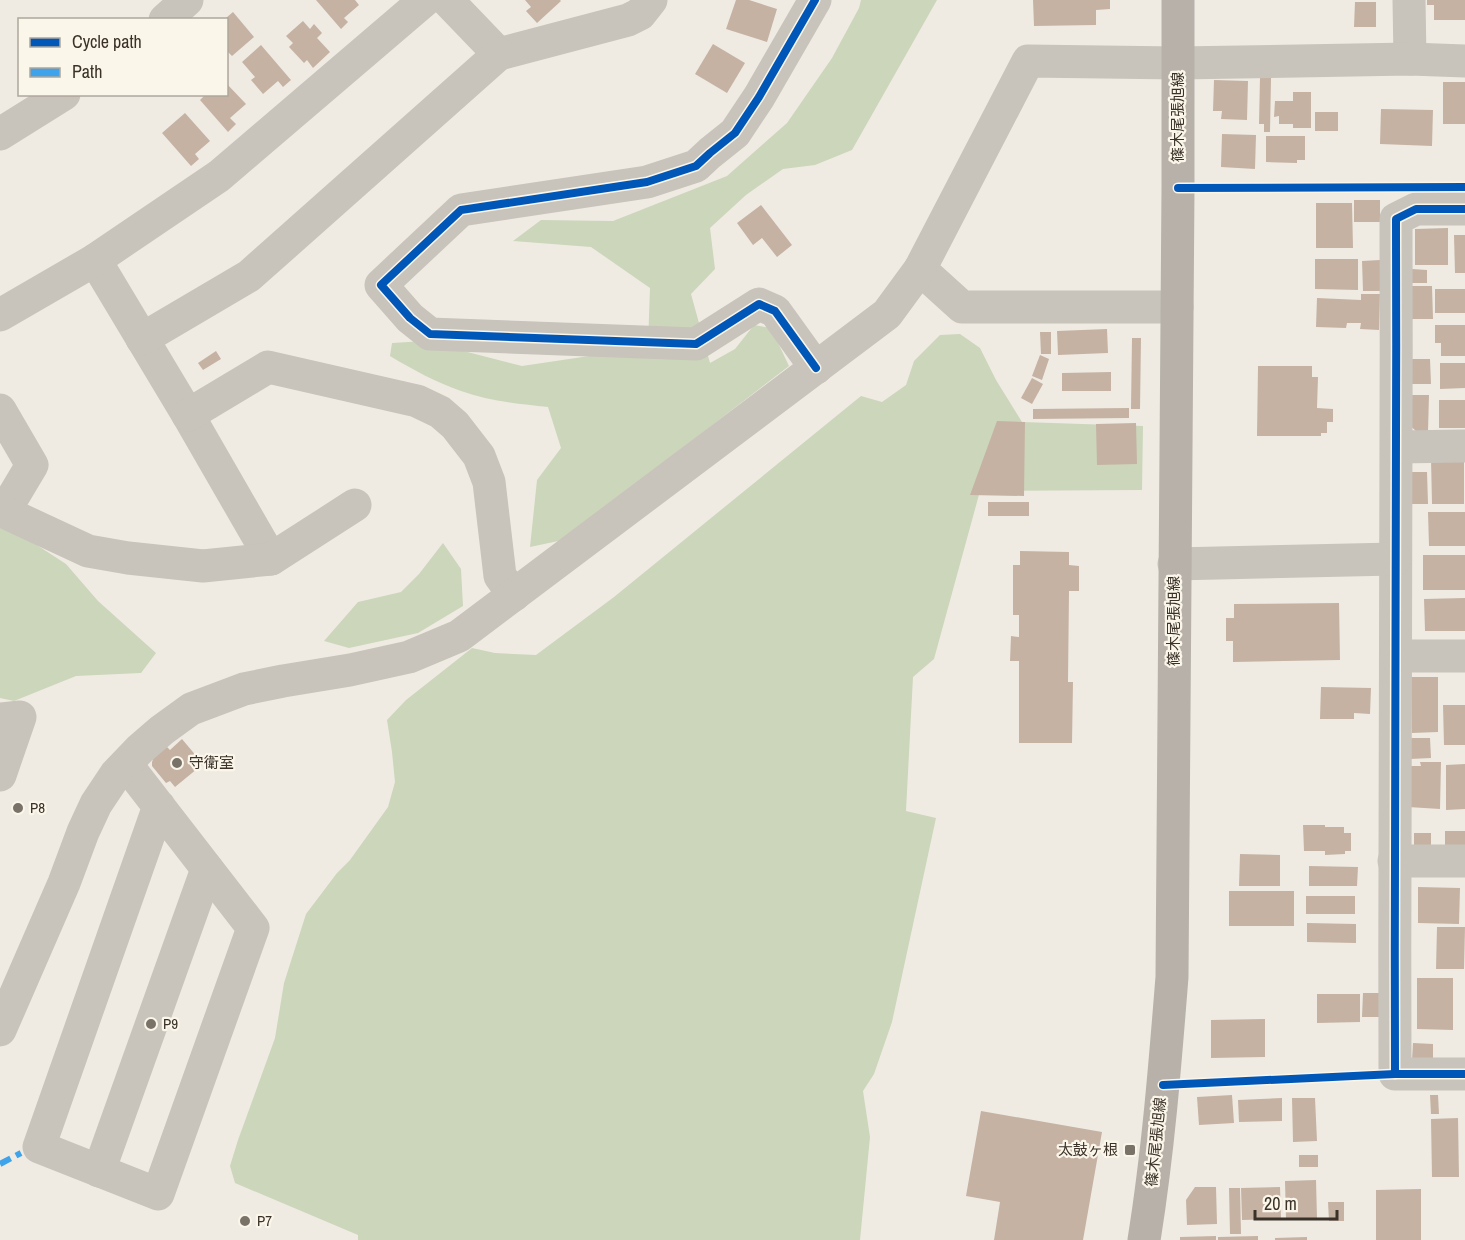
<svg xmlns="http://www.w3.org/2000/svg" width="1465" height="1240" font-family="'Archivo Narrow','Noto Sans JP',sans-serif">
	<style>
		.green { fill: #ccd6bb }
		.building { fill: #c5b2a3 }
		.lines { fill: none; stroke-linecap: round; stroke-linejoin: round }
		.minor { stroke: #c8c3bb; stroke-width: 33 }
		.major { stroke: #b7b1aa; stroke-width: 33 }
		.quiet { stroke: #3fa3eb; stroke-width: 6; stroke-dasharray: 12 6; stroke-linecap: butt }
		.cycleway-casing { stroke: #fbf6ea; stroke-width: 11 }
		.cycleway { stroke: #0057b8; stroke-width: 8 }
		.poi-dot { fill: #797269; stroke: #fbf6ea; stroke-width: 2 }
		.labels { text-anchor: middle; stroke-width: 4.5; stroke-linejoin: round; paint-order: stroke }
		.street-label { font-size: 15px; fill: #3a3128; stroke: #fbf6ea }
		.poi-label { font-size: 15px; fill: #3a3128; stroke: #fbf6ea; text-anchor: start }
	</style>
	<rect width="100%" height="100%" fill="#efebe3"/>
	<g class="green">
		<path d="M861 0H937L852 150 815 165 783 169 746 195 710 228 715 269 691 294 710 363 735 349 754 325 771 328 789 366 563 540 530 547 537 480 561 448 548 407C519 404 488 401 461 391 436 382 413 370 390 356L392 343 425 341 522 366 596 355 648 345 650 288 591 247 513 241 541 220 613 221 727 176 787 123 832 58 859 8Z"/>
		<polygon points="960,334 980,348 996,380 1022,422 1143,426 1142,490 980,491 934,659 913,677 906,811 936,818 892,1022 874,1074 863,1091 870,1137 860,1240 358,1240 358,1235 235,1183 230,1166 238,1140 275,1038 284,983 306,914 337,873 350,860 388,807 395,782 392,752 387,720 406,700 472,648 495,653 536,655 614,597 861,396 882,402 906,385 914,361 940,335"/>
		<polygon points="0,528 26,538 66,564 98,601 156,653 141,673 76,676 14,701 0,698"/>
		<polygon points="443,543 461,569 463,606 418,633 349,648 324,641 358,602 401,592 419,574"/>
	</g>
	<g class="building">
		<polygon points="316,0 355,0 359,5 344,18 348,22 341,29"/>
		<polygon points="525,0 560,0 561,1 537,23 526,11 531,7"/>
		<polygon points="736,0 749,0 777,9 767,42 726,29"/>
		<polygon points="1033,0 1110,0 1110,9 1096,10 1096,25 1034,26"/>
		<polygon points="1427,0 1465,0 1465,20 1434,20 1434,5 1427,5"/>
		<polygon points="1355,2 1376,2 1376,27 1354,27"/>
		<polygon points="233,12 254,37 232,56 226,50 226,18"/>
		<polygon points="303,21 310,29 314,24 322,33 317,38 330,52 313,68 307,60 304,63 289,47 293,43 286,36"/>
		<polygon points="713,44 745,63 727,93 695,74"/>
		<polygon points="261,45 291,80 283,87 278,81 263,94 251,80 255,77 242,62"/>
		<polygon points="1260,78 1271,78 1270,132 1264,132 1264,124 1259,124"/>
		<polygon points="1214,80 1248,81 1247,120 1221,119 1222,111 1213,111"/>
		<rect x="1443" y="82" width="22" height="42"/>
		<polygon points="226,83 246,104 230,118 236,124 228,132 200,100 206,94 226,94"/>
		<polygon points="1293,92 1311,92 1311,128 1293,128 1293,124 1279,124 1279,116 1274,117 1275,101 1293,101"/>
		<polygon points="1381,109 1433,110 1432,146 1380,144"/>
		<rect x="1315" y="112" width="23" height="19"/>
		<polygon points="185,113 210,141 195,154 199,159 191,166 162,133"/>
		<polygon points="1222,134 1256,135 1255,169 1221,167"/>
		<polygon points="1266,136 1305,136 1305,160 1297,160 1297,163 1266,162"/>
		<rect x="1354" y="200" width="26" height="22"/>
		<polygon points="1316,203 1352,203 1353,248 1316,248"/>
		<polygon points="761,205 792,245 777,257 762,238 753,245 737,223"/>
		<polygon points="1448,228 1448,265 1415,265 1415,229"/>
		<polygon points="1454,235 1465,235 1465,273 1455,273"/>
		<polygon points="1315,259 1358,259 1358,290 1315,289"/>
		<polygon points="1380,260 1380,291 1363,291 1362,261"/>
		<polygon points="1412,269 1427,270 1427,283 1412,283"/>
		<polygon points="1411,286 1432,286 1433,319 1411,319"/>
		<rect x="1435" y="289" width="30" height="24"/>
		<polygon points="1361,294 1380,294 1379,330 1360,329 1361,323 1347,323 1346,328 1316,327 1317,298 1361,300"/>
		<polygon points="1435,325 1465,325 1465,356 1441,356 1441,343 1435,343"/>
		<polygon points="1107,329 1108,353 1058,355 1057,331"/>
		<polygon points="1040,332 1051,332 1051,354 1041,354"/>
		<polygon points="1132,338 1141,338 1140,409 1131,409"/>
		<polygon points="216,351 221,359 203,370 198,363"/>
		<polygon points="1040,355 1049,359 1042,380 1032,376"/>
		<polygon points="1411,359 1430,359 1431,384 1411,384"/>
		<polygon points="1440,363 1465,363 1465,388 1440,389"/>
		<polygon points="1258,366 1312,366 1312,377 1318,377 1317,408 1333,409 1333,422 1327,422 1327,433 1321,433 1321,436 1257,436"/>
		<polygon points="1111,372 1111,391 1062,391 1062,373"/>
		<polygon points="1032,378 1043,384 1032,404 1021,398"/>
		<polygon points="1407,395 1429,395 1428,431 1416,431 1407,423"/>
		<rect x="1439" y="400" width="26" height="28"/>
		<polygon points="1129,408 1129,418 1033,419 1033,409"/>
		<polygon points="997,421 1025,422 1024,496 970,495"/>
		<polygon points="1136,423 1137,464 1097,465 1096,424"/>
		<polygon points="1431,459 1464,459 1464,504 1432,504"/>
		<polygon points="1406,472 1427,472 1428,504 1407,504"/>
		<rect x="988" y="502" width="41" height="14"/>
		<polygon points="1428,512 1465,512 1465,546 1429,546"/>
		<polygon points="1020,551 1069,552 1069,565 1079,566 1079,591 1069,591 1068,682 1073,682 1072,743 1019,743 1019,661 1010,661 1011,636 1019,637 1019,615 1013,615 1013,565 1020,565"/>
		<rect x="1423" y="555" width="42" height="35"/>
		<polygon points="1465,598 1465,631 1425,631 1424,599"/>
		<polygon points="1339,603 1340,660 1233,662 1233,641 1226,641 1226,618 1234,618 1234,604"/>
		<polygon points="1411,677 1438,677 1438,732 1412,733"/>
		<polygon points="1321,687 1371,688 1370,714 1354,713 1354,719 1320,719"/>
		<polygon points="1443,705 1465,705 1465,745 1444,745"/>
		<polygon points="1409,738 1430,738 1431,758 1410,759"/>
		<polygon points="182,739 203,764 175,787 170,781 166,783 152,766 152,762 154,757 166,746 170,750"/>
		<polygon points="1420,762 1441,762 1440,809 1408,807 1408,766 1421,766"/>
		<polygon points="1465,764 1465,809 1446,810 1446,765"/>
		<polygon points="1303,825 1325,825 1325,827 1344,827 1344,833 1351,833 1351,851 1345,851 1345,854 1325,855 1325,851 1304,851"/>
		<polygon points="1445,831 1465,831 1465,853 1445,854"/>
		<rect x="1414" y="833" width="17" height="15"/>
		<polygon points="1240,854 1280,855 1280,886 1239,886"/>
		<polygon points="1309,866 1358,867 1357,886 1309,886"/>
		<polygon points="1418,887 1460,888 1459,924 1418,923"/>
		<rect x="1229" y="891" width="65" height="35"/>
		<rect x="1306" y="896" width="49" height="18"/>
		<polygon points="1307,923 1356,924 1356,943 1307,942"/>
		<polygon points="1437,927 1465,927 1464,969 1436,969"/>
		<polygon points="1417,978 1453,978 1453,1030 1417,1029"/>
		<polygon points="1363,993 1379,993 1379,1017 1362,1017"/>
		<polygon points="1317,994 1360,994 1360,1022 1317,1023"/>
		<polygon points="1265,1019 1265,1057 1211,1058 1211,1020"/>
		<polygon points="1413,1043 1433,1044 1433,1061 1412,1061"/>
		<polygon points="1232,1095 1234,1123 1199,1125 1197,1097"/>
		<polygon points="1430,1095 1438,1095 1439,1114 1431,1114"/>
		<polygon points="1282,1098 1282,1121 1239,1122 1238,1100"/>
		<polygon points="1292,1098 1315,1098 1317,1141 1293,1142"/>
		<polygon points="981,1111 1102,1132 1083,1240 994,1240 1000,1202 966,1196"/>
		<polygon points="1458,1118 1459,1177 1432,1177 1431,1119"/>
		<rect x="1299" y="1155" width="19" height="12"/>
		<polygon points="1316,1180 1317,1218 1286,1219 1285,1181"/>
		<polygon points="1195,1187 1216,1187 1217,1224 1187,1225 1186,1200"/>
		<polygon points="1280,1187 1281,1219 1242,1220 1241,1188"/>
		<polygon points="1229,1188 1240,1188 1241,1234 1230,1234"/>
		<polygon points="1421,1189 1421,1240 1376,1240 1376,1190"/>
		<polygon points="1328,1202 1344,1202 1344,1221 1329,1221"/>
		<polygon points="1216,1236 1216,1240 1180,1240 1180,1237"/>
		<polygon points="1258,1236 1258,1240 1218,1240 1218,1237"/>
		<polygon points="1307,1237 1307,1240 1275,1240 1275,1238"/>
	</g>
	<g class="lines">
		<g class="minor">
			<polyline points="447,0 499,54 628,20 640,14 651,0"/>
			<polyline points="815,0 759,97 735,133 710,153 696,166 647,182 461,210 381,285 410,318 430,334 696,344 759,304 775,311 816,368"/>
			<polyline points="1409,0 1410,59"/>
			<polyline points="165,20 187,0"/>
			<polyline points="0,134 64,94"/>
			<path d="M1465 209H1416L1396 219C1397 504 1394 789 1395 1074H1465"/>
			<polyline points="95,260 188,415 271,559"/>
			<polyline points="1177,307 962,307 920,269 1028,61 1178,63 1410,59 1465,61"/>
			<polyline points="0,315 95,260 219,176 425,0"/>
			<polyline points="142,339 249,276 499,54"/>
			<polyline points="0,410 32,465 4,512"/>
			<polyline points="188,415 268,367 417,401 440,412 455,425 479,456 489,482 500,576 514,595"/>
			<polyline points="1397,447 1465,446"/>
			<polyline points="0,510 88,551 128,558 203,566 271,559 355,505"/>
			<polyline points="1174,564 1395,559"/>
			<polyline points="1396,656 1465,656"/>
			<polyline points="0,719 20,717 0,775"/>
			<polyline points="126,764 253,928 158,1194 39,1147 159,806"/>
			<polyline points="1394,861 1465,861"/>
			<polyline points="0,1030 64,883 83,832 96,804 116,774 140,749 162,730 191,709 244,689 283,681 350,670 409,657 459,636 887,314 920,269"/>
			<polyline points="99,1171 207,869"/>
		</g>
		<path class="major" d="M1144 1240C1158 1153 1165 1065 1172 977L1178 188V0"/>
		<polyline class="quiet" points="0,1164 21,1153"/>
		<g class="cycleway-casing">
			<g id="cycleway">
				<polyline points="815,0 759,97 735,133 710,153 696,166 647,182 461,210 381,285 410,318 430,334 696,344 759,304 775,311 816,368"/>
				<polyline points="1178,188 1465,187"/>
				<path d="M1395 1074C1394 789 1397 504 1396 219L1416 209H1465"/>
				<polyline points="1163,1085 1395,1074 1465,1074"/>
			</g>
		</g>
		<use href="#cycleway" class="cycleway"/>
	</g>
	<g class="poi-dot">
		<circle cx="177" cy="763" r="6"/>
		<circle cx="18" cy="808" r="6"/>
		<circle cx="151" cy="1024" r="6"/>
		<rect x="1124" y="1144" width="12" height="12" rx="3"/>
		<circle cx="245" cy="1221" r="6"/>
	</g>
	<g class="labels">
		<g class="street-label">
			<text transform="translate(1178 117) rotate(-90)" y="5">篠木尾張旭線</text>
			<text transform="translate(1174 621) rotate(-90)" y="5">篠木尾張旭線</text>
			<text transform="translate(1156 1142) rotate(-84)" y="5">篠木尾張旭線</text>
		</g>
		<g class="poi-label">
			<text x="189" y="768">守衛室</text>
			<text x="30" y="813">P8</text>
			<text x="163" y="1029">P9</text>
			<text x="1118" y="1155" text-anchor="end">太鼓ヶ根</text>
			<text x="257" y="1226">P7</text>
		</g>
	</g>
	<rect x="18" y="18" width="210" height="78" fill="#fbf6ea" stroke="#aea79c" stroke-width="1.5"/>
	<rect x="30" y="38" width="30" height="9" fill="#0057b8" stroke="#aea79c" stroke-width="1.5"/>
	<text x="72" y="48" font-size="18" fill="#3a3128">Cycle path</text>
	<rect x="30" y="68" width="30" height="9" fill="#3fa3eb" stroke="#aea79c" stroke-width="1.5"/>
	<text x="72" y="78" font-size="18" fill="#3a3128">Path</text>
	<path d="M1255 1210v9h82v-9" fill="none" stroke="#3a3128" stroke-width="3"/>
	<text x="1264" y="1210" font-size="18" fill="#3a3128" stroke="#fbf6ea" stroke-width="4.5" paint-order="stroke">20 m</text>
</svg>
